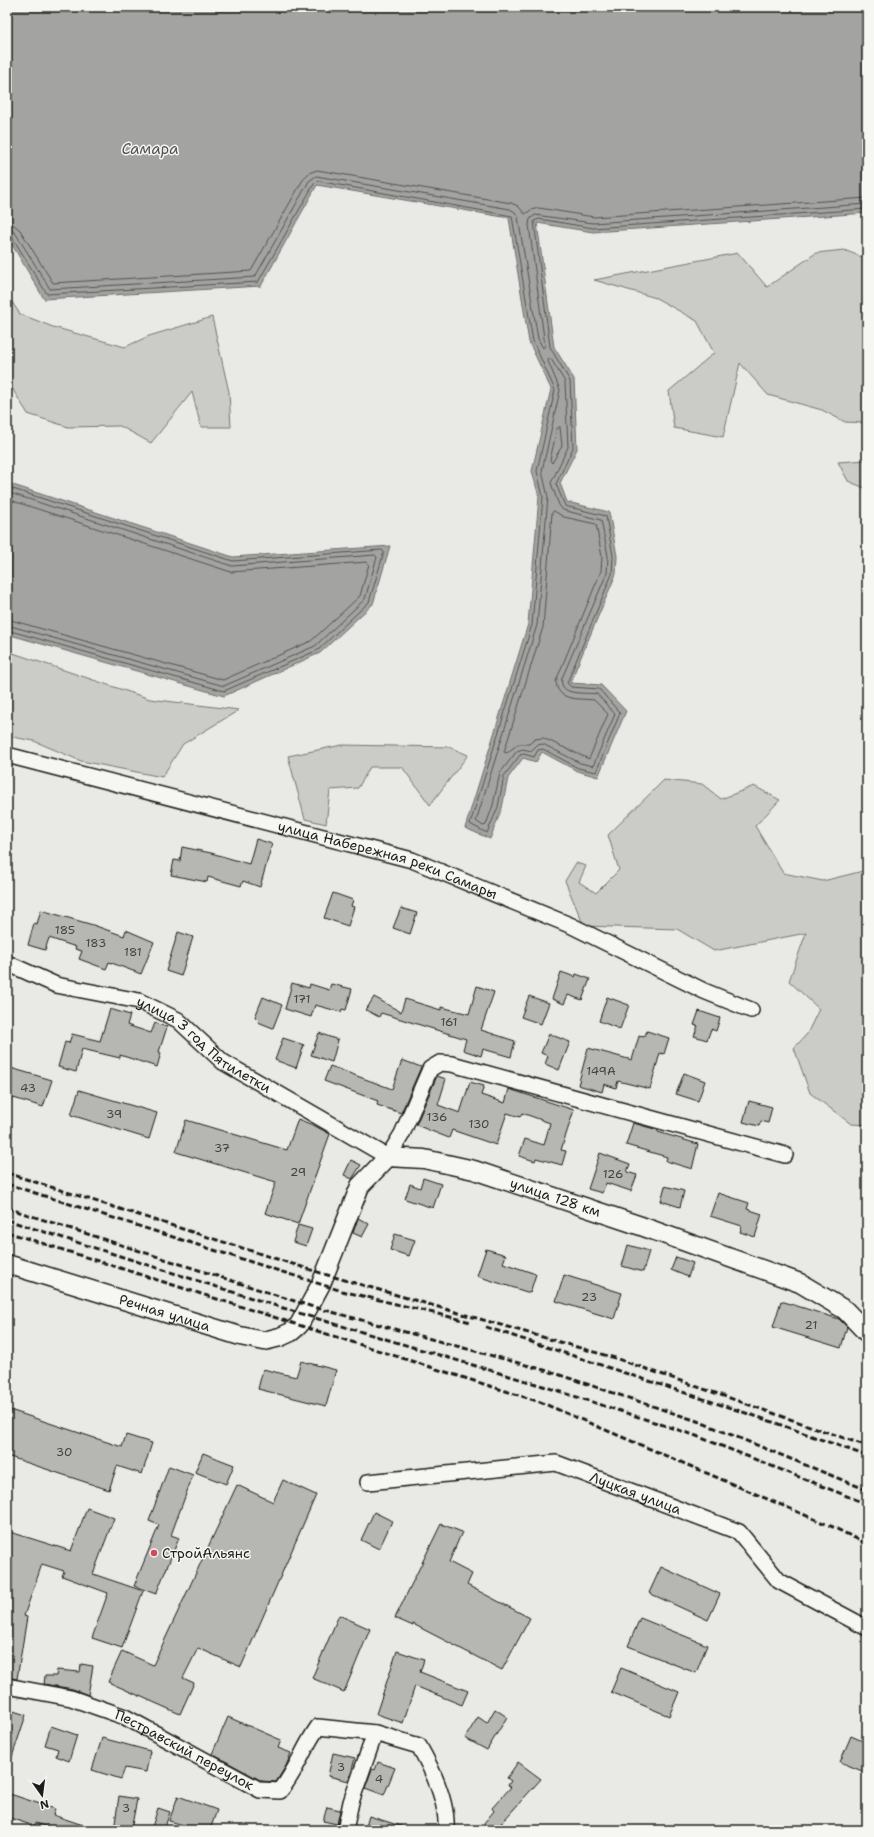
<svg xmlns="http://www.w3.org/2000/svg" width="874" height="1837" font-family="'Shantell Sans',sans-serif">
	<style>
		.green { fill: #cbcbc7; stroke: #747472 }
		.water { fill: #a3a3a1; stroke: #6d6d6c }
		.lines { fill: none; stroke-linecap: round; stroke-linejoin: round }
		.shore { stroke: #525251; stroke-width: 1 }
		.building { fill: #b6b6b3; stroke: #1c1c1c }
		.minor-casing { stroke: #1c1c1c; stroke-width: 18 }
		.tertiary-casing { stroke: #1c1c1c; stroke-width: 21 }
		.minor { stroke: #f6f6f2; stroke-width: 15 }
		.tertiary { stroke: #f6f6f2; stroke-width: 18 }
		.rail { stroke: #1c1c1c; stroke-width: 3; stroke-dasharray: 6 3; stroke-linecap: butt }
		.poi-dot { fill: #d1495b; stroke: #f6f6f2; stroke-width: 1.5 }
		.labels { text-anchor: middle; stroke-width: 3; stroke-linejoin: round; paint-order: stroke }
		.number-label { font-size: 12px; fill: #424242 }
		.street-label { font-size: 14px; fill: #1c1c1c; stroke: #f6f6f2 }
		.poi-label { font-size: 14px; fill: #1c1c1c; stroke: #f6f6f2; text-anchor: start }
		.water-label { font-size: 15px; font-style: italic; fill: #525251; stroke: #f6f6f2 }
	</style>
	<rect width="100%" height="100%" fill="#e9e9e5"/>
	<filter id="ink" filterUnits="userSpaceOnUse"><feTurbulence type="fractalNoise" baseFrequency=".025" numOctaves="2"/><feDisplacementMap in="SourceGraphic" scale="8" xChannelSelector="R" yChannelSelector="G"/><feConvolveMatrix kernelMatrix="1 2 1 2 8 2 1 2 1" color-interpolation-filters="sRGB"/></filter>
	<g filter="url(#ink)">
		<g class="green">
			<polygon points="844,250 867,259 867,423 845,422 822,410 768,395 740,363 723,437 674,428 669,391 714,353 697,321 656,298 594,280 738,253 767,287 816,253"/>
			<polygon points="7,295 20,314 53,327 125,347 149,336 212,317 229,392 231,427 201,427 192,392 151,443 120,426 68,427 28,414 7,380"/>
			<polygon points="867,460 867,489 848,481 838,462"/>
			<polygon points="7,651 150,699 239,710 183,744 162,777 81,761 34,741 7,736"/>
			<polygon points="342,745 449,747 468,755 430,805 402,767 370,767 358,788 330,790 326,824 305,819 288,756"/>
			<polygon points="664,780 702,784 721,799 754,786 780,800 755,826 783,873 823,881 867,870 867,1125 851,1124 810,1093 794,1048 807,1034 819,1009 789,981 806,933 714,951 677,929 584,926 565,881 576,863 586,866 579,882 596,893 619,870 608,835"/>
		</g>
		<g class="water">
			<polygon points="7,7 867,7 867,213 593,232 537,223 554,347 574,379 577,449 560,483 567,502 609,512 617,556 616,574 570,683 601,685 626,711 598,777 577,771 542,752 536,762 523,758 508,778 502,808 490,839 465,828 528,624 539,497 532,471 551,389 529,342 509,218 317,185 261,286 44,299 7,236"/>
			<polygon points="7,483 233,557 390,546 373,604 320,653 224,696 7,634"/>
		</g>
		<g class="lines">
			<g class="shore">
				<polyline points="7,224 14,225 20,230 53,283 251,271 304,178 309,173 317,170 511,203 518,206 525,214 531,210 539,208 594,217 867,198"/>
				<polyline points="7,230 12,230 16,234 50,289 255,277 309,181 316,176 510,209 515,212 518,217 538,339 543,348 545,346 529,225 530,219 535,215 593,223 867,204"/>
				<polyline points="7,235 12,237 47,294 258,282 314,184 317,181 512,216 533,341 555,390 537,471 543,497 532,625 470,824 487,833 498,807 504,776 520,755 524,754 534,757 538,750 543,749 578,768 596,772 620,713 599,689 571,687 567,683 612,574 613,556 606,516 565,506 556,484 573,448 570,381 550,347 534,221 539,219 593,228 867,209"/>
				<path d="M549 359H551L565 382 568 447 551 483 559 505 563 510 601 520 608 556 607 573 562 678C558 697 586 692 597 694L615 714 593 766 580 763 543 744 537 745 531 751 523 749 517 751 500 773 493 805 486 825 483 826 476 821 537 625 548 497 542 471 560 390 548 361Z"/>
				<polygon points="560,427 562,446 552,463 550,460 557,429"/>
				<polyline points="7,487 233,561 382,550 384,552 369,602 318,650 224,691 7,630"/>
				<polyline points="7,492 232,566 375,555 377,557 365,599 315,646 224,686 7,625"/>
				<polyline points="7,499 231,572 367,562 369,564 360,596 311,641 223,680 7,619"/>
				<path d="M554 511 564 517 596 524 602 557 601 571 556 681C557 702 579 698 594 700L608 714 589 759 543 738 535 739 529 744H518L507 753 504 752 543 627 552 513Z"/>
			</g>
		</g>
		<g class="building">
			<polygon points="256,839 272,844 260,887 243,881 241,886 208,877 207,882 171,875 174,860 180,861 182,847 211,853 249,864"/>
			<polygon points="333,893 353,900 351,906 354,907 348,926 324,918"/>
			<polygon points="401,908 417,913 410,934 393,928"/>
			<polygon points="41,910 93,925 124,936 126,930 154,942 141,974 109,962 106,969 79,959 82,951 75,949 76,947 49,938 45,950 28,945 34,923 37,924"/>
			<polygon points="178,932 193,937 181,976 166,971"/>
			<polygon points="561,972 575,977 576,974 590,979 582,1000 568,995 564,1004 552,999"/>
			<polygon points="292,983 309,988 310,984 329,990 331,984 352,989 346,1010 342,1009 341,1012 315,1005 311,1017 285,1009"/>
			<polygon points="477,986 494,992 481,1030 515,1041 511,1057 483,1049 481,1056 463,1050 466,1039 381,1013 379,1017 366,1010 374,997 401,1012 405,999 441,1010 441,1007 469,1014"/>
			<polygon points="529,996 549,1003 541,1024 521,1017"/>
			<polygon points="263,997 282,1005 273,1028 258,1022 259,1019 255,1017"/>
			<polygon points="607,997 629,1005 620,1029 599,1021"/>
			<polygon points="110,1009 130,1015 127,1025 151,1033 155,1023 167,1027 159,1052 161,1053 157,1067 120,1055 120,1058 82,1049 76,1072 58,1067 65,1042 69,1043 72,1034 100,1041"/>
			<polygon points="699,1011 720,1018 716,1031 711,1029 707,1040 694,1036 698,1026 694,1025"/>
			<polygon points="647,1031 669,1038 664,1054 660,1053 650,1089 618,1081 616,1088 604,1084 602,1092 578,1085 588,1048 632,1060 639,1036 644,1037"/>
			<polygon points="319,1033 338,1040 332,1062 311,1055"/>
			<polygon points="549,1034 570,1042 559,1070 545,1064 548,1056 541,1053"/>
			<polygon points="283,1038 304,1045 296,1068 275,1060"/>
			<polygon points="402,1060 421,1067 401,1113 377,1105 378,1101 324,1081 330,1066 392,1089"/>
			<polygon points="7,1067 52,1080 43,1107 7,1096"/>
			<polygon points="684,1073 705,1081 698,1101 676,1094"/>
			<polygon points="437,1076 446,1079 438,1105 460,1113 470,1082 484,1086 481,1095 505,1103 509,1089 574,1110 561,1150 566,1151 562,1165 536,1158 535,1161 519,1156 525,1139 544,1145 550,1123 522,1113 520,1117 507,1113 496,1145 452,1130 449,1138 416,1125"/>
			<polygon points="79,1090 157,1113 149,1139 71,1115"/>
			<polygon points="749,1101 772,1107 768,1123 761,1121 759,1126 743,1122"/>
			<polygon points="298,1119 315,1126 330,1134 298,1224 265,1213 276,1182 176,1152 186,1120 287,1150"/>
			<polygon points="633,1123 658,1130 658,1132 698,1144 692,1169 666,1161 667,1157 626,1145"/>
			<polygon points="600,1153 630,1164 627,1172 637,1175 631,1191 606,1183 602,1193 588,1189"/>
			<polygon points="351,1160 361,1165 352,1179 344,1175"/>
			<polygon points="423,1178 441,1184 433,1208 405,1199 410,1184 420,1188"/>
			<polygon points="665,1186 684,1191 680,1207 661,1201"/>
			<polygon points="718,1193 749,1203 747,1209 762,1214 755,1237 740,1232 742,1226 710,1216"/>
			<polygon points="358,1218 369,1224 362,1237 353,1233"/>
			<polygon points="298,1225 312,1229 306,1246 293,1242"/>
			<polygon points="395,1234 415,1240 409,1256 390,1250"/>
			<polygon points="628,1245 649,1251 643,1272 622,1266"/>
			<polygon points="486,1249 506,1255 503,1263 536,1274 530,1293 477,1276"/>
			<polygon points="676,1257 693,1263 688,1277 671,1270"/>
			<polygon points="564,1275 622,1293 614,1319 556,1301"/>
			<polygon points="781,1301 839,1319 847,1327 841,1348 773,1327"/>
			<polygon points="301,1361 336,1370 326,1406 258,1389 263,1369 296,1377"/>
			<polygon points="7,1409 122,1447 126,1435 152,1443 142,1474 117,1466 109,1490 7,1456"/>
			<polygon points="203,1453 234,1465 226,1484 195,1472"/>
			<polygon points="169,1466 193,1475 171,1535 179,1538 156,1594 134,1586 159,1525 149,1521"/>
			<polygon points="283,1480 316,1495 241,1667 198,1648 183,1678 194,1683 180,1714 108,1682 122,1651 153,1665 237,1485 273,1502"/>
			<polygon points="87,1508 114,1518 93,1574 143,1591 122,1648 92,1638 108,1593 62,1576 64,1571 42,1564 24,1616 27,1617 17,1679 7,1677 7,1531 71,1551"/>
			<polygon points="374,1512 392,1521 379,1549 361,1540"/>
			<polygon points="441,1524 462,1532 449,1562 472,1574 467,1585 530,1618 502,1670 413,1624 413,1626 395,1618"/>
			<polygon points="661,1567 720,1594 708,1620 649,1593"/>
			<polygon points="339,1615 370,1629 344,1692 312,1678"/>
			<polygon points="640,1618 707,1645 696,1673 628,1646"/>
			<polygon points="397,1651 424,1660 420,1672 468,1691 462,1705 415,1686 403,1723 376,1714"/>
			<polygon points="81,1664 93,1666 88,1695 73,1689 44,1684 45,1676 56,1676 57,1670 80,1672"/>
			<polygon points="621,1668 679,1692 669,1716 611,1692"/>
			<polygon points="7,1709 26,1715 9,1766 7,1766"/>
			<polygon points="495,1709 507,1717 487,1750 465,1738 478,1717 487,1723"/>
			<polygon points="228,1717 281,1740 278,1748 291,1753 286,1766 276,1782 262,1781 212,1754"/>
			<polygon points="51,1726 77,1735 69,1761 56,1756 58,1749 45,1745"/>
			<polygon points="851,1736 867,1743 867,1773 840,1762"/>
			<polygon points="102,1738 150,1751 146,1772 125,1768 121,1779 92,1770"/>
			<polygon points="333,1753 355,1758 349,1781 328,1776"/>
			<polygon points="378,1762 395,1768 384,1795 365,1788 372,1769 375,1770"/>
			<polygon points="518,1762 541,1779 495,1830 478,1830 494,1811 492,1808 511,1787 508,1785 511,1781 507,1778"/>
			<polygon points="7,1793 55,1809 53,1815 92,1828 92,1830 57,1830 35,1823 34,1826 7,1817"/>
			<polygon points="119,1796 137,1799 131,1830 114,1830"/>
			<polygon points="178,1796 217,1810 210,1830 202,1830 169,1821"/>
			<polygon points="327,1807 340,1810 337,1824 323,1821"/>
			<polygon points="158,1808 170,1812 164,1830 152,1827"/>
			<polygon points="369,1816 404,1827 404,1830 365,1830"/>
		</g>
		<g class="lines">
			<g class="minor-casing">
				<g id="minor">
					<path id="s1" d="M7 755 412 860 572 926 704 991 751 1010"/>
					<path id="s2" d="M7 963 56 985 139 1001 178 1020 223 1062 388 1157 402 1134 430 1069 440 1063 452 1064 785 1155"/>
					<path id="s3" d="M368 1482 556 1463 739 1532 779 1581 867 1628"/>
					<path id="s4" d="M7 1686 71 1698 125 1717 260 1790 280 1791C296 1772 303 1748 318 1727L375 1733 419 1746C432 1769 448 1803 446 1830"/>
					<polyline points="345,1830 351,1802 375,1733"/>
				</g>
			</g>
			<g class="tertiary-casing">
				<g id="tertiary">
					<path id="s5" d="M7 1264 240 1336 264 1341 280 1337 291 1332 299 1325 321 1284 360 1186 388 1157 424 1159 474 1170 641 1226 800 1283 845 1310 867 1333"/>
				</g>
			</g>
			<use href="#minor" class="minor"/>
			<use href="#tertiary" class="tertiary"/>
			<g class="rail">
				<polyline points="7,1173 324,1274 615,1358 867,1446"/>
				<polyline points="7,1184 342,1291 471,1322"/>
				<polyline points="7,1208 310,1306 548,1371 700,1422 867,1490"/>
				<polyline points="7,1220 305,1315 543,1386 694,1435 867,1504"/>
				<polyline points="7,1232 540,1402 833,1527 867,1544"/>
				<polyline points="486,1327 773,1422 867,1456"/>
			</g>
		</g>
	</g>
	<circle class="poi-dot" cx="154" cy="1553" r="4"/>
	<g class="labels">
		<g class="number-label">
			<text x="65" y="934">185</text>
			<text x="96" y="947">183</text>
			<text x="133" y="956">181</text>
			<text x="302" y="1003">171</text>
			<text x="449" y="1026">161</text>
			<text x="601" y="1075">149А</text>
			<text x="28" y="1092">43</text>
			<text x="114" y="1118">39</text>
			<text x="437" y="1121">136</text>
			<text x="479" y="1128">130</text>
			<text x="222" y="1152">37</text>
			<text x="298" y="1176">29</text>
			<text x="613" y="1178">126</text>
			<text x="589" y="1301">23</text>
			<text x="811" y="1329">21</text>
			<text x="64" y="1456">30</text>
			<text x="341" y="1771">3</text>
			<text x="379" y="1783">4</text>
			<text x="126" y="1812">3</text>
		</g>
		<g class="street-label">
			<text dy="5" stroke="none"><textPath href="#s1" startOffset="395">улица Набережная реки Самары</textPath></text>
			<text dy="5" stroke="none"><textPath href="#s2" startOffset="217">улица 3 год Пятилетки</textPath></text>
			<text dy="5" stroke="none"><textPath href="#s5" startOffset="673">улица 128 км</textPath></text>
			<text dy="5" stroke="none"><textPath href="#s5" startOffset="165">Речная улица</textPath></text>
			<text dy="5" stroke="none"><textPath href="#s3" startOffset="274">Луцкая улица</textPath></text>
			<text dy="5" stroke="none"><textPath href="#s4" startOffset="190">Пестравский переулок</textPath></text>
		</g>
		<g class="poi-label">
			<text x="162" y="1558">СтройАльянс</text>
		</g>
		<g class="water-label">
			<text x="150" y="154">Самара</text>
		</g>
	</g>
	<rect width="874" height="1837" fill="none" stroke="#f6f6f2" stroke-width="24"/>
	<rect x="12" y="12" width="850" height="1813" fill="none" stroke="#1c1c1c" stroke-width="1.5" filter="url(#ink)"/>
	<g transform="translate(42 1795) rotate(166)" stroke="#f6f6f2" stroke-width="3" paint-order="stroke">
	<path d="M0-3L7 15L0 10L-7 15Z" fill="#1c1c1c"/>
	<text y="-6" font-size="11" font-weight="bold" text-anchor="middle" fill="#1c1c1c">N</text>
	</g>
</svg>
